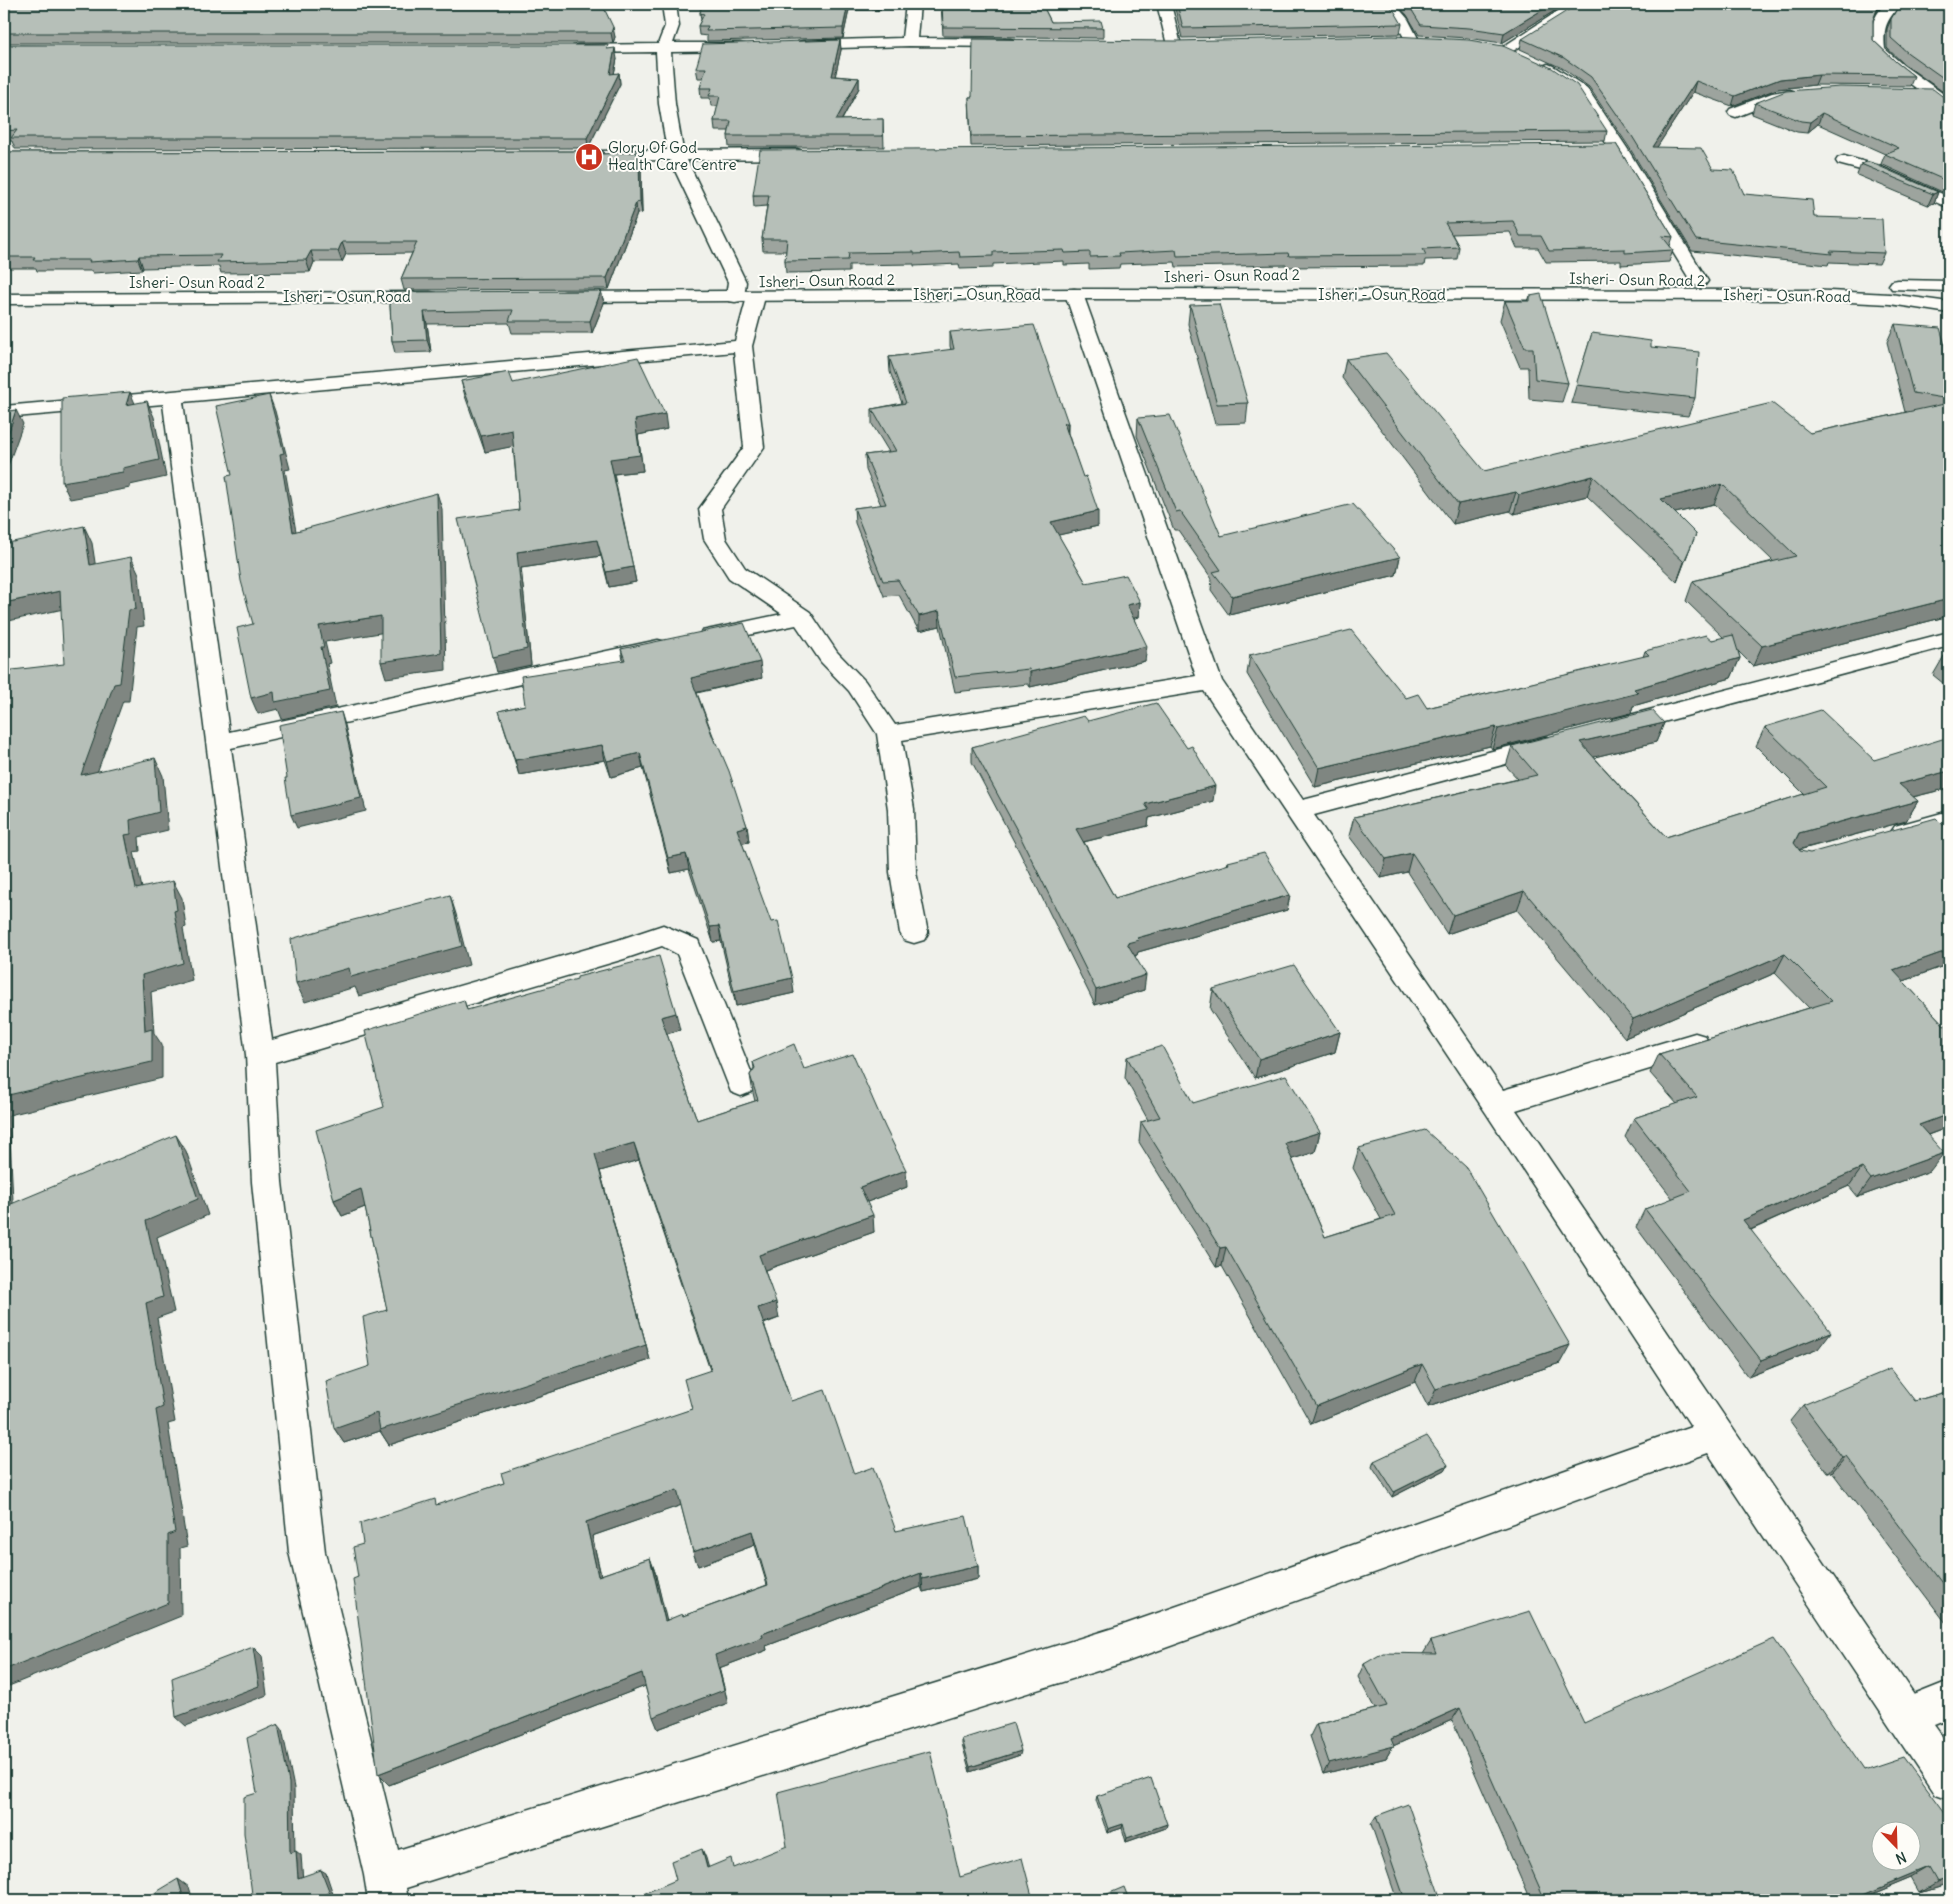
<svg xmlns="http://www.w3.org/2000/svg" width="1953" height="1904" font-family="Delius,sans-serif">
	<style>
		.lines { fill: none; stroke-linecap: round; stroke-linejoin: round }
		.minor-casing { stroke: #1f3d34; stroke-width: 3 }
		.major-casing { stroke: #1f3d34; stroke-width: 3 }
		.minor { fill: #fdfcf7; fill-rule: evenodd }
		.major { fill: #fdfcf7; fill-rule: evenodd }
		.wall { fill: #9da49e; stroke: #1f3d34; fill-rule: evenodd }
		.shaded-wall { fill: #7f8681; stroke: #1f3d34 }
		.building { fill: #b6bfb8; stroke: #1f3d34; fill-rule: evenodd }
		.labels { text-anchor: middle; stroke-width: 4; stroke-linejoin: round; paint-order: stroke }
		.far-poi-label { font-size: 15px; fill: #1f3d34; stroke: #fdfcf7; text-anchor: start }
		.far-street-label { font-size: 15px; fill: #1f3d34; stroke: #fdfcf7 }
	</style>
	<rect width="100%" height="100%" fill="#f0f1eb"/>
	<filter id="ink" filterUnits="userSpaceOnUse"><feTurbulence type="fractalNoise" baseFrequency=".02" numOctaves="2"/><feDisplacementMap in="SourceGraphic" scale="10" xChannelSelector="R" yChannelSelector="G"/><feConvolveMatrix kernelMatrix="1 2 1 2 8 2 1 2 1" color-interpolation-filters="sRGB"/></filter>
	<g filter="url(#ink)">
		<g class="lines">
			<g class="minor-casing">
				<g id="minor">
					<polygon points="662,4 676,4 679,26 673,43 740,43 745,44 747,47 745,50 740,51 671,52 675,104 683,150 797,149 803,151 805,154 803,157 797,159 687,160 746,282 744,297 741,301 735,302 729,301 726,297 728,282 670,160 600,161 594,159 592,156 594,153 600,151 667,150 659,104 656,52 578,53 573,52 571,49 573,46 578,45 658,44 665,26"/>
					<polygon points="906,4 920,4 917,38 1010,39 1015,40 1017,43 1015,46 1010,47 909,46 803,49 798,48 796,45 798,42 803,41 902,38"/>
					<polygon points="1157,4 1171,4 1181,45 1179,48 1169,48 1167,45"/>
					<polygon points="1380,4 1395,4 1408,19 1419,40 1417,43 1407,43 1395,21"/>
					<polygon points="1569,4 1585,4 1510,53 1500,53 1498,50"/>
					<path d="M1885 4H1900C1887 22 1883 25 1885 49L1903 65 1949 98V110L1943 108 1893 71 1871 50C1869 32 1872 17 1885 4Z"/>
					<polygon points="1548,64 1553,66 1587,88 1627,148 1708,281 1705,285 1699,286 1693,285 1576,94 1540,69 1543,66"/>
					<polygon points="1790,90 1795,92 1798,95 1795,98 1779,100 1736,117 1730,115 1728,112 1730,109 1772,93"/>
					<polygon points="1844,156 1880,166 1949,197 1949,208 1868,172 1838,164 1836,161 1838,158"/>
					<path d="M1074 289 1080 290 1083 294 1222 681 1303 800 1546 737 1555 739 1558 745 1555 751 1314 815 1503 1090 1695 1033 1705 1036 1709 1044 1705 1052 1516 1110 1914 1695 1949 1681V1719L1934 1725 1949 1746V1799L1935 1794 1708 1453 1126 1662 406 1888 408 1900H368L364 1875 289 1552 252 1182 246 1055 163 404 4 418V406L735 341 747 297 750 293 756 292 762 293 765 297 752 346 764 447 721 509 726 539 745 568 810 612 837 652 865 681 895 725 1196 676 1065 294 1068 290ZM734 352 744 447 699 509 704 539 729 578 782 614 702 631 698 636 702 641 710 643 796 625 821 662 849 691 877 734 888 809 890 872 900 933 904 940 914 943 924 940 928 933 916 872 914 809 902 740 1204 691 1486 1113 1691 1426 1126 1624 398 1850 325 1552 282 1182 275 1062 624 959 662 946 677 954 731 1092 741 1096 751 1092 756 1084 698 940 663 925 618 940 272 1040 231 748 658 654 666 652 670 647 666 642 658 640 229 732 183 402Z"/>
					<polygon points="1949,632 1949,646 1622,733 1613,731 1610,725 1613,719 1622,717"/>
					<polygon points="1949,811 1949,829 1904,841 1895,838 1891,832 1895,826"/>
				</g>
			</g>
			<g class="major-casing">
				<g id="major">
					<polygon points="1898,280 1949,281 1949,291 1892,289 1889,285 1892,281"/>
					<polygon points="1074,289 1809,290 1890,294 1949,302 1949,313 1890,304 1809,300 1074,299 565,302 559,301 556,297 559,293 565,292"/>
					<polygon points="430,292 436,293 439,297 436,301 430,302 4,304 4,294"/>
				</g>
			</g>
			<use href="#minor" class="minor"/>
			<use href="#major" class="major"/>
		</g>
		<g class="wall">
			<polygon points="4,4 602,4 615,37 613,43 4,43 4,44"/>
			<polygon points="702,4 883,4 882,9 877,10 849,10 843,38 707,41 707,36 699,35 698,26 701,20 700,13"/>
			<polygon points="941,4 1042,4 1051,22 1103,28 1103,38 943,36"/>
			<polygon points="1174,4 1388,4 1402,24 1400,34 1182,38"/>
			<polygon points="1397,4 1566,4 1502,43 1467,38 1419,35 1407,15"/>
			<polygon points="1949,4 1949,96 1904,64 1887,48 1887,29 1891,19"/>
			<polygon points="1876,13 1873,20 1873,40 1896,62 1914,76 1910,86 1815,85 1777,89 1732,106 1693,92 1657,147 1713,169 1744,194 1814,217 1884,253 1879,264 1829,262 1828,265 1692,251 1629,147 1589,87 1562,68 1520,49 1522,39"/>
			<polygon points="840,40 841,50 835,76 859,78 859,88 842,120 883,119 884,147 729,147 728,136 729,131 715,131 714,121 718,106 711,106 710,98 701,98 700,88 703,78 698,78 696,68"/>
			<polygon points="4,45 608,49 617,59 614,74 619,73 620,84 588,148 15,149 12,141 4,141"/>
			<polygon points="969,97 1607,131 1605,141 971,146"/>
			<polygon points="1946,99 1949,100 1949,195 1881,164 1885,154 1818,124 1807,133 1797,132 1752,114 1755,103"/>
			<polygon points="1616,144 1673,237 1670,246 1673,250 1669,262 1621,265 1621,261 1546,262 1538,248 1517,248 1510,232 1452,234 1459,247 1457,259 1425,260 1424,266 1287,267 1287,265 1176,267 1175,262 1120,264 1119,268 1089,269 1089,264 1064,265 1064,261 993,264 993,268 960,269 959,264 914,266 914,264 849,265 849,272 786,273 785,261 786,251 763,251 762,239 767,206 754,207 753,195"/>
			<polygon points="603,151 604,154 637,152 638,158 639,158 641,169 642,213 637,214 609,289 404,290 401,279 412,253 346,254 342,262 314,262 310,272 221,273 219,266 143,268 142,270 93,273 92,271 37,271 36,268 4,268 4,152"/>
			<polygon points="1861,164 1938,192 1934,203 1928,205 1857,175"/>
			<polygon points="601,291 604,303 592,333 512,333 509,323 427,324 431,352 395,353 392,341 390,305"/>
			<polygon points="1530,296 1568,383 1562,402 1529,399 1528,367 1520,367 1500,320 1505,301 1528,301"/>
			<polygon points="1190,305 1248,403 1246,423 1215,424 1188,324"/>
			<polygon points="1895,324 1949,358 1949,616 1753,666 1738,651 1740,658 1731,678 1633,706 1631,713 1492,749 1490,746 1315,787 1247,674 1250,655 1406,698 1427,708 1643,657 1645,651 1712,640 1724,638 1686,601 1693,581 1773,561 1714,504 1675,513 1688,553 1677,582 1587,496 1514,514 1510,511 1453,524 1342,378 1346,359 1484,471 1810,433 1907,412 1905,412 1887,342"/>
			<polygon points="950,332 1068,423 1068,433 1098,526 1058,535 1086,583 1140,602 1139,617 1134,618 1145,661 1030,687 1028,684 955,692 940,626 919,631 899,595 884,596 855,523 854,508 881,505 866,470 865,455 889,452 872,424 872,409 902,403 890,372 889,357 951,350 950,346"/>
			<polygon points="1592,333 1651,347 1695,398 1688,416 1571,403"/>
			<polygon points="461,381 513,383 667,429 638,435 643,471 614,474 636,582 609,587 601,556 521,568 531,665 497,672 519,510 513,446 485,452 465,396"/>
			<polygon points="1138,418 1221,536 1400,557 1396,575 1229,615 1211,590 1212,579 1178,530 1174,530 1137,436"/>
			<polygon points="621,649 762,678 697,693 747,826 749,842 742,843 794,993 736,1006 721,941 713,942 689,869 671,873 643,768 611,777 605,760 519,775 499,711 525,705 623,660"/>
			<polygon points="1949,654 1949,688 1933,675 1944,656"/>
			<polygon points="1088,721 1213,801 1149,818 1148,826 1084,842 1115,898 1227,865 1228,862 1290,895 1287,910 1138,952 1137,955 1135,956 1144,990 1095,1005 1019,851 972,762 972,747"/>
			<polygon points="1664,723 1656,742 1594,757 1666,837 1804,794 1756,746 1765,727 1874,760 1949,788 1913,797 1918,801 1906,821 1799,850 1949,964 1903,981 1944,1025 1949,1023 1949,1127 1928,1135 1930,1171 1858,1197 1849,1186 1751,1230 1818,1349 1748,1377 1636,1227 1645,1209 1673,1199 1625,1137 1634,1118 1677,1104 1650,1073 1659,1054 1809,1008 1775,973 1625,1038 1517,910 1447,934 1407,872 1381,878 1349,836 1354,817 1518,779 1506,766 1512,746"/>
			<polygon points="1213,989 1340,1032 1335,1052 1255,1078 1210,1009"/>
			<path d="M464 1000 467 1010 680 1030 667 1034 697 1120 755 1101 753 1093 750 1075 754 1068 753 1062 804 1069 907 1187 867 1202 874 1232 765 1270 779 1318 764 1324 791 1401 854 1474 896 1531 978 1566V1579L923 1592 921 1587 766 1646 767 1650 719 1668 728 1703 658 1729 645 1686 389 1785 358 1577 363 1544 439 1505 504 1483 692 1409 710 1370 639 1160 600 1171 650 1360 389 1445 380 1431 344 1443 334 1428 370 1366 387 1310 365 1207 342 1216 334 1200ZM681 1505 693 1552 698 1566 755 1545 767 1585 683 1616 666 1620 655 1572 650 1558 601 1575 592 1536Z"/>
			<polygon points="1127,1057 1193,1103 1320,1132 1315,1152 1292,1159 1325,1237 1381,1219 1353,1168 1359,1148 1560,1363 1428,1407 1415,1382 1311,1424 1222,1266 1216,1267 1139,1142 1141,1122 1148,1120 1125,1078"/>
			<polygon points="1949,1391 1949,1627 1832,1472 1828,1473 1790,1421 1803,1405 1915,1401"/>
			<polygon points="1374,1461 1448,1465 1445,1470 1392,1497 1372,1467"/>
			<polygon points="1431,1641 1584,1723 1864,1770 1949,1821 1949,1883 1919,1892 1911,1878 1858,1900 1530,1900 1452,1720 1393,1746 1386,1758 1323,1774 1310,1736 1316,1724 1375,1709 1358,1677 1364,1664 1423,1654"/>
			<polygon points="962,1739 1020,1755 970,1772 962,1744"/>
			<polygon points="1097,1796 1167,1824 1166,1828 1126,1842 1122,1828 1107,1833 1096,1800"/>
			<polygon points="1376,1816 1439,1894 1434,1900 1397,1900 1371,1824"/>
		</g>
		<g class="shaded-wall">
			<polygon points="848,4 849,4 849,10 843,38 843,28"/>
			<polygon points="877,4 883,4 882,9 877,10"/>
			<polygon points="1552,4 1566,4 1502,43 1504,33"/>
			<polygon points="1879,4 1883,4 1876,13"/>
			<polygon points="613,27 615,37 613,43 611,33"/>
			<polygon points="840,40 841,50 833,86 832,76"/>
			<polygon points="615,48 617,59 612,84 610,74"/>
			<polygon points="619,73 620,84 588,148 587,138"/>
			<polygon points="1819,75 1815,85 1777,89 1732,106 1735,96 1780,79"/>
			<polygon points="859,78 859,88 836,130 836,120"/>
			<polygon points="1696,81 1693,92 1650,158 1653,147"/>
			<polygon points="1822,113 1818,124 1807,133 1810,122"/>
			<polygon points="639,158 641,169 642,213 640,202"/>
			<polygon points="1938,192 1934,203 1928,205 1933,194"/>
			<polygon points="636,203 637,214 609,289 607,278"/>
			<polygon points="342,242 346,254 342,262 338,251"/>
			<polygon points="311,251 314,262 310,272 306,260"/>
			<polygon points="139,256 143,268 142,270 138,259"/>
			<polygon points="601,291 604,303 592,333 590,321"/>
			<polygon points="424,312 427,324 431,352 427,340"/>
			<polygon points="130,392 137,408 126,405"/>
			<polygon points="269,395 275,411 290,469 285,470 299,548 293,532"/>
			<polygon points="147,401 154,417 166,477 130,485 130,488 70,499 62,482 123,468"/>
			<polygon points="16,410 23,424 6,471 4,472 4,446"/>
			<polygon points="665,414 667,429 638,435 643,471 613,474 610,459 635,420"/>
			<polygon points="1064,423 1068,423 1067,437"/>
			<polygon points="512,430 515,446 485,452 481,436"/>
			<polygon points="1593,476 1587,496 1514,514 1519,495"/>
			<polygon points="1722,484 1714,504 1654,518 1661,499"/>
			<polygon points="1516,492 1510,511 1453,524 1458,504"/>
			<polygon points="437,493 442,509 446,670 386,678 381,662"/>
			<polygon points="1098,511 1098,526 1050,537 1051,522"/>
			<polygon points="84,526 92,543 98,582 90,565"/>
			<polygon points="1696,534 1688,553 1677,582 1684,562"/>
			<polygon points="597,540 601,556 521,568 531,665 497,672 493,657 517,552"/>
			<polygon points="131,557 139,574 144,626 137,627 129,701 123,701 90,792 81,775"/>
			<polygon points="1400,557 1396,575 1229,615 1232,596"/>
			<polygon points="633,567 636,582 609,587 606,572"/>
			<polygon points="60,591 68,608 4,622 4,603"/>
			<polygon points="1949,599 1949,616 1753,666 1762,646"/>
			<polygon points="1140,602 1139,617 1126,620 1127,605"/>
			<polygon points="939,611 940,626 919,631 919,616"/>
			<polygon points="381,616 386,632 325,642 330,663 327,664 336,707 282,719 278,709 258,714 251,698 321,647 319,626"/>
			<polygon points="1147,646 1145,661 1030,687 1030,672"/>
			<polygon points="1740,658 1731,678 1633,706 1631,713 1492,749 1498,729 1634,689"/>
			<polygon points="760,662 762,678 694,693 691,678"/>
			<polygon points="341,712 345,725 366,811 297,828 291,815"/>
			<polygon points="1664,723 1656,742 1574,762 1580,742"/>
			<polygon points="1496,727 1490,746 1315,787 1319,768"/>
			<polygon points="602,745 605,760 519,775 515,760"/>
			<polygon points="640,753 643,768 611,777 607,761"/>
			<polygon points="155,758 163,776 168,830 139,837 140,851 134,852 146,906 136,889 125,835 130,820"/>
			<polygon points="1949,771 1949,788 1888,803 1899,784"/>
			<polygon points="1215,786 1213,801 1149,818 1148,826 1075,844 1076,829 1145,804"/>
			<polygon points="1918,801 1906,821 1790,852 1799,833"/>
			<polygon points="747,826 749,842 739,844 737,829"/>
			<polygon points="1412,853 1407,872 1381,878 1386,859"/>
			<polygon points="686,854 689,869 671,873 668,858"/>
			<polygon points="173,881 182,898 186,927 183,928 192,980 151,992 154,1033 162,1045 162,1078 9,1115 14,1223 4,1210 4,1096 145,1031 142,975 174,911"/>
			<polygon points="1524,891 1517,910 1447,934 1453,915"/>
			<polygon points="450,895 456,914 469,965 359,996 355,987 305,1002 296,983"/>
			<polygon points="1290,895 1287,910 1138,952 1137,955 1126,957 1127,943 1137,938"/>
			<polygon points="719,926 721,941 713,942 710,927"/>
			<polygon points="1949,950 1949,964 1881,989 1893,970"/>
			<polygon points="1785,954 1775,973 1625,1038 1633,1019"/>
			<polygon points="1146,975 1144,990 1095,1005 1096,990"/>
			<polygon points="792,978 794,993 736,1006 734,991"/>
			<polygon points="676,1013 680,1030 665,1034 661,1017"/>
			<polygon points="1340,1032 1335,1052 1255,1078 1259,1059"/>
			<polygon points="1949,1114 1949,1127 1906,1143 1919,1125"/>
			<polygon points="1320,1132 1315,1152 1280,1163 1285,1143"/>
			<polygon points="176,1135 186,1151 208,1215 157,1237 174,1312 157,1318 175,1422 168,1424 187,1546 180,1548 181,1616 4,1688 4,1670 156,1410 146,1303 146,1221"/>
			<polygon points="634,1143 639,1160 600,1171 650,1360 389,1445 380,1431 344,1443 334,1428 595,1154"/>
			<polygon points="1944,1153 1930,1171 1858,1197 1871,1179"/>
			<polygon points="1862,1168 1849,1186 1732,1238 1743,1220"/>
			<polygon points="906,1170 907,1187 862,1204 860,1187"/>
			<polygon points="361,1189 370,1205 342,1216 334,1200"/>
			<polygon points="873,1215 874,1232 762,1271 759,1255"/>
			<polygon points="1226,1247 1222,1266 1216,1267 1220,1248"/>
			<polygon points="776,1302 779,1318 761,1324 758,1308"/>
			<polygon points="1831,1332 1818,1349 1748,1377 1761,1360"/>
			<polygon points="1570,1345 1560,1363 1428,1407 1436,1389"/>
			<polygon points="1422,1364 1415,1382 1311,1424 1317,1406"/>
			<polygon points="1846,1456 1832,1472 1828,1473 1842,1457"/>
			<polygon points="1448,1465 1445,1470 1392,1497 1394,1492"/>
			<polygon points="677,1490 682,1505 592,1536 604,1590 598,1576 586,1522"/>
			<polygon points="752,1531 755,1545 698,1566 693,1552"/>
			<polygon points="650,1558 655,1572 670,1634 665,1621"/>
			<polygon points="978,1566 978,1579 923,1592 922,1579"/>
			<polygon points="921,1573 921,1587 766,1646 767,1650 719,1668 728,1703 658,1729 653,1717 715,1655 762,1634"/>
			<polygon points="253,1647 262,1656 267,1695 186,1726 176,1717"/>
			<polygon points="642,1673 648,1685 389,1785 378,1774"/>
			<polygon points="1460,1708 1452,1720 1393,1746 1386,1758 1323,1774 1329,1763 1391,1739"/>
			<polygon points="278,1724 282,1729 294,1788 295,1857 290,1853"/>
			<polygon points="1021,1751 1020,1755 970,1772 970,1767"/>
			<polygon points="1123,1824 1122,1828 1107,1833 1108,1829"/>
			<polygon points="1167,1824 1166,1828 1126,1842 1127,1838"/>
			<polygon points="702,1849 706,1858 711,1876 707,1868"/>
			<polygon points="296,1851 301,1855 303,1881 298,1878"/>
			<polygon points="1928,1868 1911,1878 1858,1900 1851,1900"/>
			<polygon points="321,1870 326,1873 334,1897 324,1900 311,1900"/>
			<polygon points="1949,1878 1949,1883 1919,1892 1936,1882"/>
			<polygon points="178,1879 189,1887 193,1900 184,1900"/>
			<polygon points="1439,1894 1434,1900 1422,1900"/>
		</g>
		<g class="building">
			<polygon points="4,4 602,4 613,27 611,33 4,33"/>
			<polygon points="702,4 848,4 843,28 706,31 708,26 698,26 704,14 700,13"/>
			<polygon points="942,4 1042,4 1051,22 1101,21 1103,28 943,27"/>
			<polygon points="1177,4 1388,4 1395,12 1402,24 1183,28"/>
			<polygon points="1408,4 1552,4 1504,33 1469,28 1421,25"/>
			<polygon points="1578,4 1879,4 1873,20 1873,40 1896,62 1914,76 1819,75 1780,79 1735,96 1696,81 1653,147 1701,148 1713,169 1733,170 1744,194 1812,200 1814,217 1882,219 1884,253 1830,251 1832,254 1696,240 1632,136 1591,77 1564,58 1522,39"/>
			<polygon points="1900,4 1949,4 1949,82 1908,53 1891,38 1891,19"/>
			<polygon points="1393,36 1469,40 1503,46 1552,68 1577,85 1607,131 971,136 969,97 972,97 973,39 1175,41"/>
			<polygon points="840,40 832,76 859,78 836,120 883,119 883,136 728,136 731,121 714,121 720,96 709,96 712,88 700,88 706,68 696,68 703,44"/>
			<polygon points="4,45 608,45 607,49 615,48 610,74 619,73 587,138 11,138 17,130 4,131"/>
			<polygon points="1840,87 1933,89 1946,99 1949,100 1949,182 1885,154 1899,148 1822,113 1810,122 1801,121 1755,103 1786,91"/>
			<polygon points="1616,144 1673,237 1662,236 1673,250 1625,253 1625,249 1549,251 1541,236 1520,236 1513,221 1445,223 1459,247 1423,249 1426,255 1289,256 1288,253 1177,256 1176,250 1119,253 1120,256 1090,257 1090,252 1065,253 1064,250 993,252 993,256 960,257 959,252 914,254 914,252 849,253 848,260 785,261 787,239 762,239 769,195 753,195 760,150"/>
			<polygon points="603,151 602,154 637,152 637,158 639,158 640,202 636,203 607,278 401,279 417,242 342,242 338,251 311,251 306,260 217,262 221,255 139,256 138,259 89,262 90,260 33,260 35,257 4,257 4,152"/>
			<polygon points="1867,162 1872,163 1938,192 1933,194 1861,164"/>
			<polygon points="601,291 590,321 509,321 513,310 424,312 427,340 392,341 390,305 395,292"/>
			<polygon points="1541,294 1568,383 1535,379 1533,348 1525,348 1505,301 1530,301 1530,296"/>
			<polygon points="1219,304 1248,403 1217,404 1190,305"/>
			<polygon points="1895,324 1940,328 1949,358 1949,399 1913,393"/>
			<polygon points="1034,325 1068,423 1064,423 1083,477 1086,476 1098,511 1051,522 1086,583 1126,575 1140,602 1127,605 1147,646 1030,672 1029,669 955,677 939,611 919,616 898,580 883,581 854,508 886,504 865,455 896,451 872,409 906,403 889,357 954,349 950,332"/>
			<polygon points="1592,333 1651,341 1651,347 1699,352 1695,398 1576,385"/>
			<polygon points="1386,353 1484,471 1772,403 1810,433 1949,403 1949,599 1762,646 1693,581 1796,556 1722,484 1661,499 1696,534 1684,562 1593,476 1519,495 1516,492 1458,504 1346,359"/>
			<polygon points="638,357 665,414 635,420 640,455 610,459 633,567 606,572 597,540 517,552 527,649 493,657 458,519 519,510 512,430 481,436 461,381 509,372 513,383"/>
			<polygon points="130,392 126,405 147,401 159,460 123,468 123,472 62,482 62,398"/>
			<polygon points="269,395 284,453 280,454 293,532 437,493 441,653 381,662 381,616 319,626 324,647 321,647 330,691 275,702 274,692 251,698 237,628 253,624 241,581 226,476 232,475 216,406"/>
			<polygon points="16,410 4,446 4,412"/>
			<polygon points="1170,415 1221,536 1353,504 1400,557 1232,596 1213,572 1221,570 1180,511 1176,512 1138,418"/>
			<polygon points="84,526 90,565 131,557 136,609 129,610 120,683 114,684 81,775 155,758 159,812 130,820 131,834 125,835 136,889 173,881 177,910 174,911 183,963 142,975 145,1031 152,1029 152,1062 4,1096 4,671 64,664 60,591 4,603 4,544"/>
			<polygon points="744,623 760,662 691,678 715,743 717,743 729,771 747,826 737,829 771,922 778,921 792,978 734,991 719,926 710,927 686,854 668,858 640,753 607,761 602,745 515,760 499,711 525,705 521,676 625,660 621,649"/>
			<polygon points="1351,630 1406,698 1418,694 1427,708 1649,655 1645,651 1706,635 1712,640 1733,635 1740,658 1634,689 1638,693 1498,729 1496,727 1319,768 1250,655"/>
			<polygon points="1949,654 1949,660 1944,656"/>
			<polygon points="1156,703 1187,748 1192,746 1215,786 1145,804 1149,810 1076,829 1115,898 1229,864 1228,862 1264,853 1290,895 1137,938 1139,940 1127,943 1146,975 1096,990 1020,836 972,747 1084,716 1088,721"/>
			<polygon points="1652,710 1664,723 1580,742 1666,837 1826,787 1765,727 1821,710 1874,760 1949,737 1949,771 1899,784 1918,801 1799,833 1794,843 1800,851 1810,853 1936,818 1949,831 1949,950 1893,970 1944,1025 1949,1023 1949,1114 1919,1125 1944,1153 1871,1179 1862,1168 1743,1220 1831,1332 1761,1360 1645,1209 1691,1191 1634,1118 1697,1097 1659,1054 1832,1001 1785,954 1633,1019 1524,891 1453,915 1412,853 1386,859 1354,817 1537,775 1512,746"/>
			<polygon points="341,712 361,798 291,815 285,778 287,778 279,725"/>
			<polygon points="450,895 462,946 351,977 349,968 296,983 291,939 338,925 338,924"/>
			<path d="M659 956 676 1013 661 1017 697 1120 758 1100 750 1075 755 1068 753 1062 794 1044 804 1069 853 1054 885 1127 906 1170 860 1187 873 1215 759 1255 776 1302 758 1308 791 1401 825 1390 854 1474 873 1467 896 1531 966 1516 978 1566 922 1579 921 1573 762 1634 763 1637 715 1655 724 1690 653 1717 642 1673 378 1774 353 1579 358 1577 353 1547 363 1544 360 1523 435 1499 436 1505 504 1483 501 1473 692 1409 684 1379 711 1370 634 1143 595 1154 646 1345 380 1430 377 1413 334 1428 326 1381 370 1366 363 1317 387 1310 361 1189 334 1200 316 1130 384 1107 365 1031 464 1000 467 1010 577 979V977ZM677 1490 693 1552 752 1531 768 1585 683 1616 682 1614 665 1621 650 1558 598 1576 586 1522Z"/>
			<polygon points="1294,965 1340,1032 1259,1059 1213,989"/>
			<polygon points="1162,1046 1193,1103 1286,1075 1320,1132 1285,1143 1325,1237 1395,1215 1359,1148 1425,1130 1466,1167 1570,1345 1436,1389 1422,1364 1317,1406 1226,1247 1220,1248 1141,1122 1160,1117 1127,1057"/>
			<polygon points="176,1135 198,1199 146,1221 163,1297 146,1303 163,1407 156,1410 175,1532 168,1535 168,1603 4,1670 4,1207"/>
			<polygon points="1890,1369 1915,1401 1949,1391 1949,1591 1846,1456 1842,1457 1803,1405"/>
			<polygon points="1427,1436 1448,1465 1394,1492 1374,1461"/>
			<path d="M1530 1611 1584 1723 1774 1639 1864 1770 1903 1757 1943 1811 1949 1821V1878L1936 1882 1928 1868 1851 1900H1545L1460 1708 1391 1739 1394 1746 1329 1763 1316 1724 1387 1706 1364 1664 1383 1653 1436 1654 1431 1641ZM1880 1832H1910V1862H1880Z"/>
			<polygon points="253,1647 259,1686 176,1717 172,1678"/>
			<polygon points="1013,1723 1021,1751 970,1767 962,1739"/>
			<polygon points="278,1724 289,1783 290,1853 296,1851 298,1878 321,1870 330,1893 311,1900 248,1900 248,1895 252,1894 244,1833 244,1797 257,1793 247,1738"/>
			<polygon points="930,1751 960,1877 1022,1858 1033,1900 636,1900 636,1897 676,1880 671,1861 702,1849 707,1868 731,1858 733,1868 787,1846 778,1792"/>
			<polygon points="1151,1778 1167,1824 1127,1838 1123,1824 1108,1829 1097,1796"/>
			<polygon points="1408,1804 1439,1894 1422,1900 1405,1900 1376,1816"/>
			<polygon points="178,1879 184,1900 143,1900"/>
			<polygon points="1124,1887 1129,1900 1093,1900"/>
		</g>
	</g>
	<defs>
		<g id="hospital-disc" transform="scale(1.4375)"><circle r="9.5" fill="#c8321e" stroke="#fdfcf7"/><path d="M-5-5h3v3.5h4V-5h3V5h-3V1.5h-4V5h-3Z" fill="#fff"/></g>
	</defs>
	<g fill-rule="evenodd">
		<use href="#hospital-disc" x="589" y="157"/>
	</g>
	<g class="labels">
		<g class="far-poi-label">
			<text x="608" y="153">Glory Of God<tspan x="608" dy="17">Health Care Centre</tspan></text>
		</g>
		<g class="far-street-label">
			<text transform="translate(1232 276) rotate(-1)" y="5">Isheri- Osun Road 2</text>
			<text transform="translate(1637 280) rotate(1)" y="5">Isheri- Osun Road 2</text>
			<text transform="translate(827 281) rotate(-1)" y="5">Isheri- Osun Road 2</text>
			<text x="197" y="288">Isheri- Osun Road 2</text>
			<text x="977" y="300">Isheri - Osun Road</text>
			<text x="1382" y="300">Isheri - Osun Road</text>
			<text transform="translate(1787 296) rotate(1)" y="5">Isheri - Osun Road</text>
			<text x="347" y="302">Isheri - Osun Road</text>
		</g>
	</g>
	<rect width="1953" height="1904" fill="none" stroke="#fdfcf7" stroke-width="20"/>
	<rect x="10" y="10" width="1933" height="1884" fill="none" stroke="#1f3d34" stroke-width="2" filter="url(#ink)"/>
	<g transform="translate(1896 1846) rotate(157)"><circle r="24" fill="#fdfcf7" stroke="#a4b0a9"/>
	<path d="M0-4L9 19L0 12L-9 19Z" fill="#c8321e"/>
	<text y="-8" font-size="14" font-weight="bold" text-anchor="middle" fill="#1f3d34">N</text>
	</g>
</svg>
